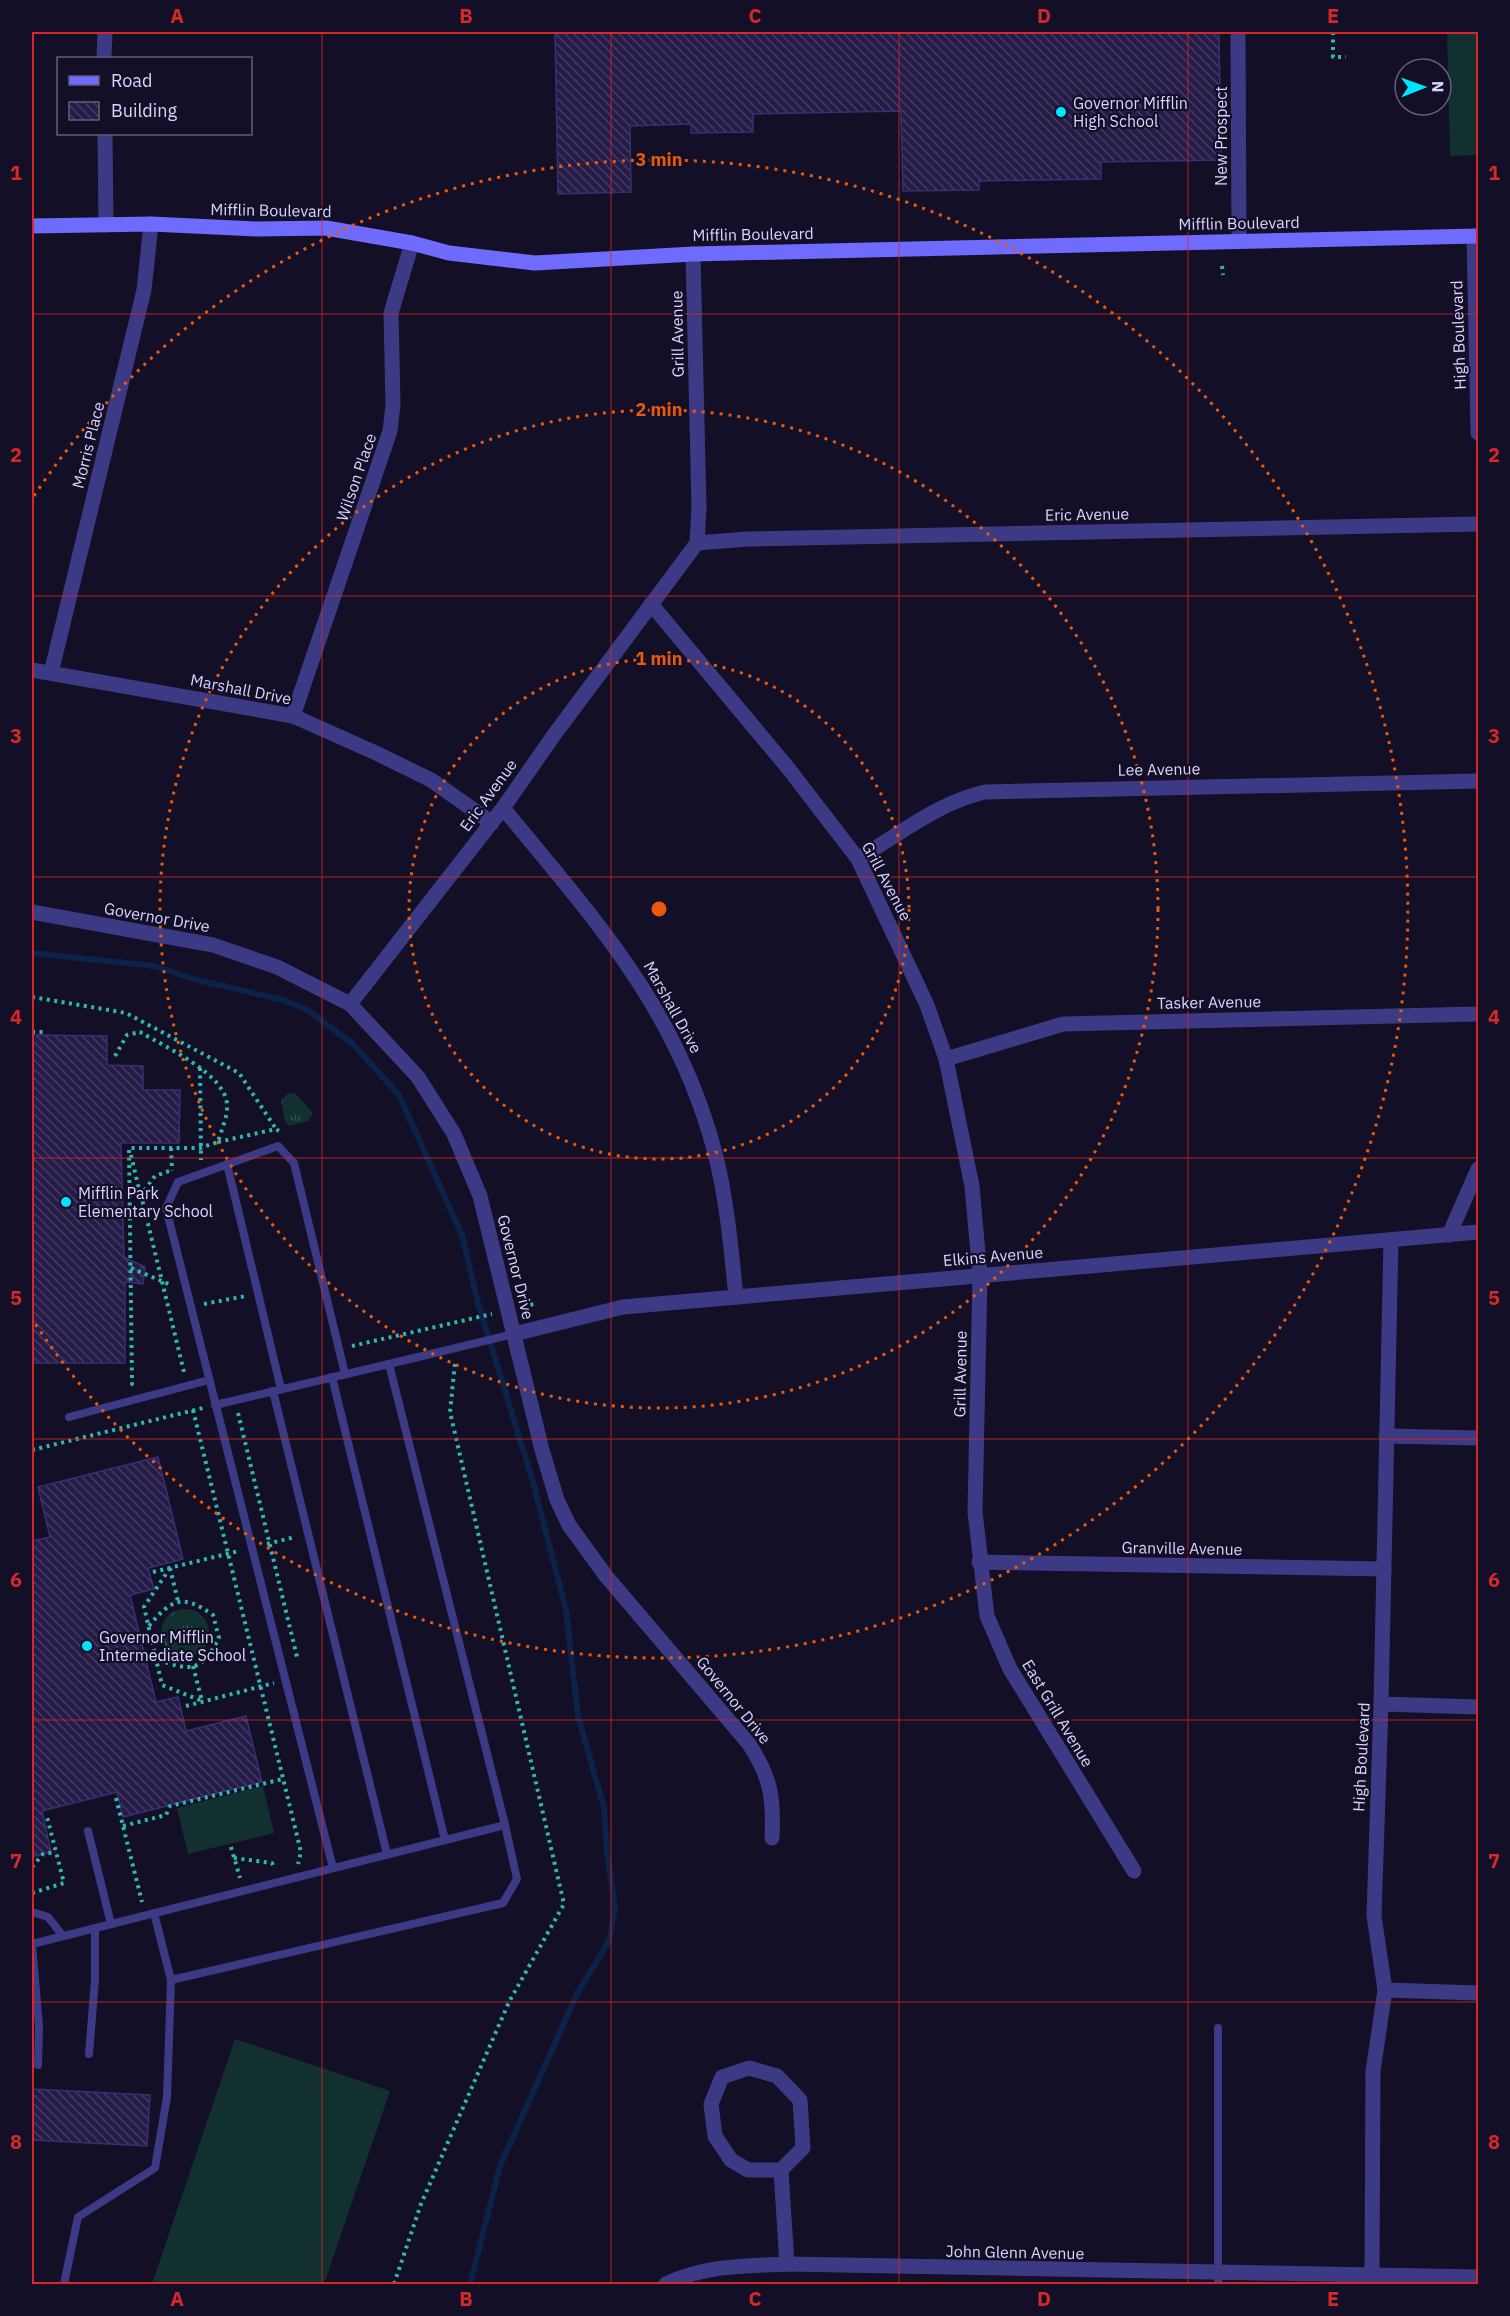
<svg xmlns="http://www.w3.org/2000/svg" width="1510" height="2316" font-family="'IBM Plex Sans',sans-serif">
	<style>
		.park { fill: url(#park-tufts) }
		.pitch { fill: #12302f }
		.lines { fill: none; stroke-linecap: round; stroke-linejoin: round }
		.stream { stroke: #0c2248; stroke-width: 6 }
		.building { fill: url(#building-back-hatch); stroke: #3b2d73; stroke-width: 1.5 }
		.path { stroke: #2fb8b0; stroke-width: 4; stroke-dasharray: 3 4.5; stroke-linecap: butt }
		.lane { stroke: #3d3a85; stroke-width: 8 }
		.street { stroke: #3d3a85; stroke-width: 15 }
		.secondary { stroke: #6f6bff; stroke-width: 15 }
		.grid { fill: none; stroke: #d62828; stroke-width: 1.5; stroke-opacity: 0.55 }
		.ring { fill: none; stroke: #e8590c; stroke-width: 3; stroke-dasharray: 3 6 }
		.poi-dot { fill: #00e5ff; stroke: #130f26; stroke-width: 2 }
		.labels { text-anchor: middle; stroke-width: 4.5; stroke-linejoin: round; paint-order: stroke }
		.poi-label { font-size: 16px; fill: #d9d4ff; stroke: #130f26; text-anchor: start }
		.street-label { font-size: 16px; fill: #d9d4ff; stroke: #130f26 }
		.centre { fill: #e8590c; stroke: #130f26; stroke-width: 3 }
		.ring-label { font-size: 18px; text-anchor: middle; font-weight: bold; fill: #e8590c; stroke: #130f26; stroke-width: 4.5; stroke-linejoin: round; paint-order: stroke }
		.neatline { fill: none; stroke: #d62828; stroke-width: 2 }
		.grid-label { font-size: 20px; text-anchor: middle; font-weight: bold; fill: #d62828 }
	</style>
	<defs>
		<pattern id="park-tufts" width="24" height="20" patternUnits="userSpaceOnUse" patternTransform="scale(1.5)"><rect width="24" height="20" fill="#12302f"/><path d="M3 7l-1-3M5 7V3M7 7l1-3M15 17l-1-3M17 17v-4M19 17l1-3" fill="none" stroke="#344d4e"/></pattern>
		<pattern id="building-back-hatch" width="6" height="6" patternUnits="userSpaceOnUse" patternTransform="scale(1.5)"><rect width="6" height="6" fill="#241b47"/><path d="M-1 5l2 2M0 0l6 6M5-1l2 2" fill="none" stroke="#433b63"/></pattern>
	</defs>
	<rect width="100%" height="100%" fill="#130f26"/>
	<g class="park">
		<polygon points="289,1093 296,1094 313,1113 308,1121 289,1126 285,1121 281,1100"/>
		<circle cx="185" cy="1633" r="24"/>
	</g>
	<g class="pitch">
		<polygon points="1447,32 1478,32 1478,155 1450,156"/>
		<polygon points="263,1786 274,1833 188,1854 177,1808"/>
		<polygon points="235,2039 390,2091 324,2284 152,2284"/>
	</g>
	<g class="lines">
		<polyline class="stream" points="32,953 155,966 197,980 283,1000 306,1009 353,1044 399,1095 462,1235 478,1303 533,1482 566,1610 578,1716 604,1808 607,1852 615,1908 609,1941 577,1994 500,2166 470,2284"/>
	</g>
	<g class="building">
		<polygon points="555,32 1219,32 1221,160 1101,162 1101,179 979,181 979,190 903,191 901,111 753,114 753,132 691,133 691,124 630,126 631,192 558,194"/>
		<polygon points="32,1035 107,1036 107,1065 143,1066 143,1090 180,1090 179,1143 121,1143 124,1257 145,1267 143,1284 125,1282 125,1363 32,1363"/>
		<polygon points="158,1457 183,1559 148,1568 154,1589 130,1595 156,1702 178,1697 186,1731 246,1716 262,1782 123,1817 117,1792 42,1811 51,1852 32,1857 32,1541 50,1537 38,1487"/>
		<polygon points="32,2089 150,2095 147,2146 32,2140"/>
	</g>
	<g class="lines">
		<g class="path">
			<polyline points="1333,32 1333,57 1346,57"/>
			<polyline points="1222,266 1223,275"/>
			<polyline points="32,997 126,1013 239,1073 276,1129"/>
			<polyline points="32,1032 45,1032"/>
			<path d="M115 1056 127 1035 140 1032C165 1047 226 1074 227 1105 228 1116 221 1131 218 1142L200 1148H129L132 1384 136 1383"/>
			<polyline points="200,1068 201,1160"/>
			<polyline points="218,1142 276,1129 279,1131"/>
			<polyline points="171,1148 172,1171"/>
			<polyline points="131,1155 140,1194"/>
			<polyline points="169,1171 155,1176 141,1195 184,1372"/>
			<polyline points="131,1268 171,1285"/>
			<polyline points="204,1304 246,1296"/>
			<polyline points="523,1306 534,1304"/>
			<polyline points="352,1346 492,1314"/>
			<polyline points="193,1410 301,1852 298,1864"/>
			<polyline points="238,1413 297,1657"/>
			<polyline points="32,1450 203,1408"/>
			<polyline points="267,1544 295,1537"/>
			<polyline points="170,1568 144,1607 162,1685 202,1701"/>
			<polyline points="170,1568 178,1601"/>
			<polyline points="153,1572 239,1551"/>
			<path d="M149 1626C172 1598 183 1594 213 1615L219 1638C201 1672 192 1672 156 1659"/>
			<polyline points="193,1666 202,1701"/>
			<polyline points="186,1706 274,1683"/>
			<polyline points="116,1798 142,1902"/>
			<polyline points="123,1826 166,1815 170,1806 283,1779"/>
			<polyline points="231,1847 240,1878"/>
			<polyline points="234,1858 272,1863 274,1868"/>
			<polyline points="32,1867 43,1854 56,1852"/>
			<polyline points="32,1893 64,1883 47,1817"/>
			<polyline points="394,2284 421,2204 509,2002 564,1904 450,1412 455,1363"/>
		</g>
		<g class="lane">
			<polyline points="227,1164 281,1389"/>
			<polyline points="332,1377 445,1840"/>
			<polyline points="273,1391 387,1854"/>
			<polyline points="215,1405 389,1364"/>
			<polyline points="69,1417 209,1380"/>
			<polyline points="88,1831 111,1924"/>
			<polyline points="333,1868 166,1208 178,1182 278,1146 294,1163 345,1374"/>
			<polyline points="32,1912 48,1917 63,1936"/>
			<polyline points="154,1913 171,1980"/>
			<polyline points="32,1944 505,1825 389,1364 514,1334"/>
			<polyline points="32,1944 39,2027 38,2065"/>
			<polyline points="89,2054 95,1980 95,1928"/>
			<polyline points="64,2284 78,2217 155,2168 167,2097 171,1980 503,1903 517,1879 505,1825"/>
			<polyline points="1218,2284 1218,2028"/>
		</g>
		<g class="street">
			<polyline points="1238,32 1239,241"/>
			<polyline points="104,58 105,32"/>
			<polyline points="105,134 106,225"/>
			<polyline points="1474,236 1478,433"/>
			<polyline points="697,543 748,539 1478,524"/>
			<polyline points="651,604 788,768 858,859 927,1005 946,1059 972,1186 980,1275 975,1512 987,1616 1010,1669 1134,1871"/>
			<polyline points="32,670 293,716 376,753 431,780 492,823"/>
			<polyline points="51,673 144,290 151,224"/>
			<polyline points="293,716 390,431 393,405 391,313 412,243"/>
			<path d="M503 808C595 920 677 1008 715 1153 727 1200 731 1248 736 1297"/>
			<path d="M858 859C898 835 939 802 985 792L1478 781"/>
			<path d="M32 912 213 945 277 967 350 1004 418 1077 454 1134 480 1196 542 1450 557 1500 569 1525 606 1576 749 1744C771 1778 774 1798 772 1838"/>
			<polyline points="350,1004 503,808 554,735 697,543 699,507 693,254"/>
			<polyline points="946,1059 1063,1024 1478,1014"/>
			<polyline points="1449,1235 1478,1169"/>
			<polyline points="514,1334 623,1307 1478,1232"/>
			<polyline points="1386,1436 1478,1438"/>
			<polyline points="979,1562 1384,1569"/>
			<polyline points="1381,1704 1478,1707"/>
			<polyline points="1385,1990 1478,1993"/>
			<polyline points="781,2170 748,2170 731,2160 715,2136 711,2104 722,2077 749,2068 777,2076 800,2100 803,2148 781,2170 787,2264"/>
			<polyline points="1372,2273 1373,2071 1385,1990 1374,1916 1381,1704 1391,1240"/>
			<path d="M666 2284C705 2265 745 2266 787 2264L1478 2277"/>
		</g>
		<polyline class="secondary" points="32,226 151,224 258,229 326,228 412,243 449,253 535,263 693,254 1478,236"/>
	</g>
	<path class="grid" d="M322 32V2284M611 32V2284M899 32V2284M1188 32V2284M32 314H1478M32 596H1478M32 877H1478M32 1158H1478M32 1439H1478M32 1720H1478M32 2002H1478"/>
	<g class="ring">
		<circle cx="659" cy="909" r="250"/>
		<circle cx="659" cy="909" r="499"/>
		<path d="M34 496A749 749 0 1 1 34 1322"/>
	</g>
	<g class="poi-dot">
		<circle cx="1061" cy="112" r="6"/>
		<circle cx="66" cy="1202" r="6"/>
		<circle cx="87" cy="1646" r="6"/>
	</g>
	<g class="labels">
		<g class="poi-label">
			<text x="1073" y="109">Governor Mifflin<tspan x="1073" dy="18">High School</tspan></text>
			<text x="78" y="1199">Mifflin Park<tspan x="78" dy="18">Elementary School</tspan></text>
			<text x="99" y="1643">Governor Mifflin<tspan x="99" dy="18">Intermediate School</tspan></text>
		</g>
		<g class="street-label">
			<text transform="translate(1221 136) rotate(-90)" y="6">New Prospect</text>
			<text transform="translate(271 210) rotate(1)" y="6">Mifflin Boulevard</text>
			<text transform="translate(1239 223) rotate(-1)" y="6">Mifflin Boulevard</text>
			<text transform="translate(753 234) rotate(-1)" y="6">Mifflin Boulevard</text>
			<text transform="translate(677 334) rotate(-91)" y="6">Grill Avenue</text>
			<text transform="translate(1458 335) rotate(-92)" y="6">High Boulevard</text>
			<text transform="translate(88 445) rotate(-76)" y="6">Morris Place</text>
			<text transform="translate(356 477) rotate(-71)" y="6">Wilson Place</text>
			<text transform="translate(1087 514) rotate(-1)" y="6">Eric Avenue</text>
			<text transform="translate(241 689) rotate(11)" y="6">Marshall Drive</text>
			<text transform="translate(1159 769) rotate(-1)" y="6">Lee Avenue</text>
			<text transform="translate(488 795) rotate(-54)" y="6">Eric Avenue</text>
			<text transform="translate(887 881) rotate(62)" y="6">Grill Avenue</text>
			<text transform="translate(157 917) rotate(10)" y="6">Governor Drive</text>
			<text transform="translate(1209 1002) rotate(-1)" y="6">Tasker Avenue</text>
			<text transform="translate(673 1007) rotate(61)" y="6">Marshall Drive</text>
			<text transform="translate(993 1256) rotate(-5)" y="6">Elkins Avenue</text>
			<text transform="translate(516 1267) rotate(76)" y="6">Governor Drive</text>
			<text transform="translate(960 1374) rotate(-89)" y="6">Grill Avenue</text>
			<text transform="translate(1182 1548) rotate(1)" y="6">Granville Avenue</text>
			<text transform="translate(734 1700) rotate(51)" y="6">Governor Drive</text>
			<text transform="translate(1058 1713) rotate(59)" y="6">East Grill Avenue</text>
			<text transform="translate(1361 1757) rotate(-87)" y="6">High Boulevard</text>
			<text transform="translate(1015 2252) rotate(1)" y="6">John Glenn Avenue</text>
		</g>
	</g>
	<circle cx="659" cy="909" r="9" class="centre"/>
	<g class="ring-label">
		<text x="659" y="166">3 min</text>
		<text x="659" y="416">2 min</text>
		<text x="659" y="665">1 min</text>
	</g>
	<rect width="1510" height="2316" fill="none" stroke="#130f26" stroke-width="66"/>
	<rect x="57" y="57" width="195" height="78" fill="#130f26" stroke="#625e7d" stroke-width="1.5"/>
	<rect x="69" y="76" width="30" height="9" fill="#6f6bff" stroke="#625e7d" stroke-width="1.5"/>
	<text x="111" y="87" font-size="18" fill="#d9d4ff">Road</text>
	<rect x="69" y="102" width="30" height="18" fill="url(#building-back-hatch)" stroke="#625e7d" stroke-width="1.5"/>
	<text x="111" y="117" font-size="18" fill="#d9d4ff">Building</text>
	<g transform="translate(1423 87) rotate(89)"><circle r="28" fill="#130f26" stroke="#625e7d" stroke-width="1.5"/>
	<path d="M0-4.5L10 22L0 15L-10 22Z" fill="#00e5ff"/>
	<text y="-9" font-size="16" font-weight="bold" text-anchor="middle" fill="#d9d4ff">N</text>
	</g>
	<rect x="33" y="33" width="1444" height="2250" class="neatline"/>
	<g class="grid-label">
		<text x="177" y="23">A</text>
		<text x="466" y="23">B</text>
		<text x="755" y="23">C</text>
		<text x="1044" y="23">D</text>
		<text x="1333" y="23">E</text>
		<text x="16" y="180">1</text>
		<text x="1494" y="180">1</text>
		<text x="16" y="462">2</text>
		<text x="1494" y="462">2</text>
		<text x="16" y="743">3</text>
		<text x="1494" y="743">3</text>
		<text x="16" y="1024">4</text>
		<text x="1494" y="1024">4</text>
		<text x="16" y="1305">5</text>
		<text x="1494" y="1305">5</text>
		<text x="16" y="1587">6</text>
		<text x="1494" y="1587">6</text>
		<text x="16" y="1868">7</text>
		<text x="1494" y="1868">7</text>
		<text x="16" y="2149">8</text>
		<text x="1494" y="2149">8</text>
		<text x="177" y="2306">A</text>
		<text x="466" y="2306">B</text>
		<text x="755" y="2306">C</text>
		<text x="1044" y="2306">D</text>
		<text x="1333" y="2306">E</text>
	</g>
</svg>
